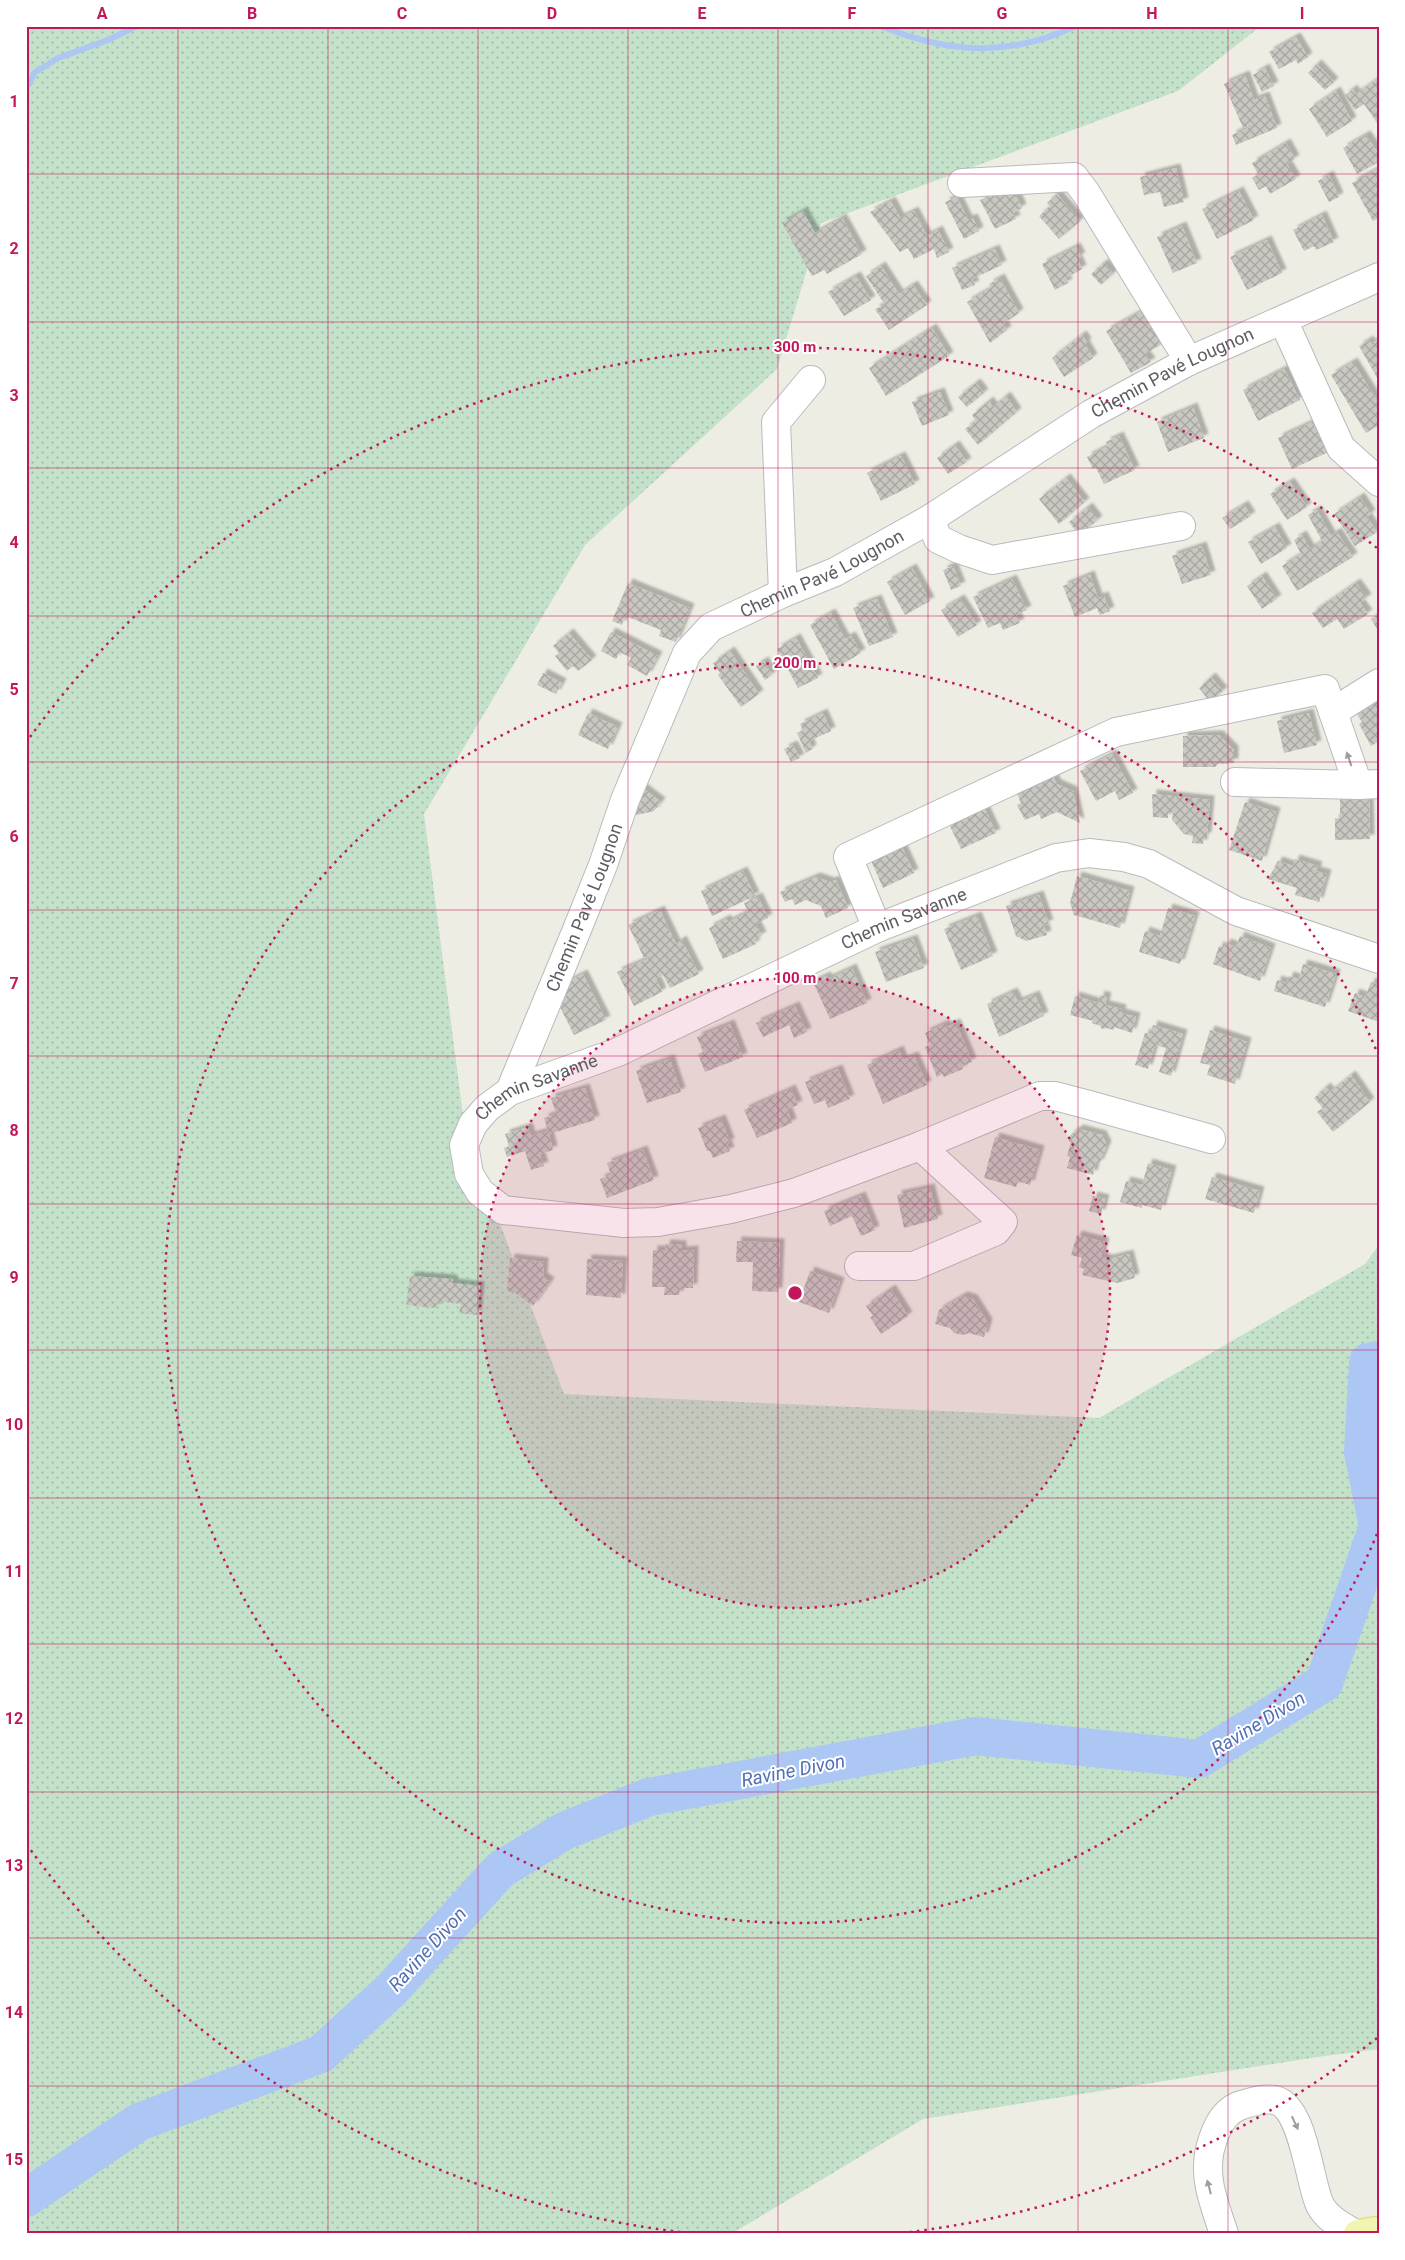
<svg xmlns="http://www.w3.org/2000/svg" width="1405" height="2260" font-family="Roboto,sans-serif">
	<style>
		.grass { fill: url(#grass-dots) }
		.lines { fill: none; stroke-linecap: round; stroke-linejoin: round }
		.stream { stroke: #adc7f4; stroke-width: 6 }
		.river { stroke: #adc7f4; stroke-width: 38 }
		.building { fill: url(#building-cross-hatch); filter: url(#shadow) }
		.minor-casing { stroke: #b9babf; stroke-width: 30 }
		.major-casing { stroke: #e0d76a; stroke-width: 30 }
		.minor { stroke: #fff; stroke-width: 28 }
		.major { stroke: #f2f5b1; stroke-width: 28 }
		.oneway { fill: #9d9ea1 }
		.grid { fill: none; stroke: #c2185b; stroke-width: 1; stroke-opacity: 0.55 }
		.ring { fill: none; stroke: #c2185b; stroke-width: 2.5; stroke-dasharray: 2.5 5 }
		.labels { text-anchor: middle; stroke-width: 4; stroke-linejoin: round; paint-order: stroke }
		.street-label { font-size: 18px; fill: #5c5e63; stroke: #fff }
		.water-label { font-size: 19px; font-style: italic; fill: #536fb5; stroke: #fff }
		.centre { fill: #c2185b; stroke: #fff; stroke-width: 2.5 }
		.ring-label { font-size: 15px; text-anchor: middle; font-weight: bold; fill: #c2185b; stroke: #fff; stroke-width: 4; stroke-linejoin: round; paint-order: stroke }
		.neatline { fill: none; stroke: #c2185b; stroke-width: 2 }
		.grid-label { font-size: 16px; text-anchor: middle; font-weight: bold; fill: #c2185b }
	</style>
	<defs>
		<pattern id="grass-dots" width="8" height="8" patternUnits="userSpaceOnUse" patternTransform="scale(1.25)"><rect width="8" height="8" fill="#c4e1ca"/><path d="M2 2h.1M6 6h.1" fill="none" stroke="#a2baa8" stroke-width="1.8" stroke-linecap="round"/></pattern>
		<pattern id="building-cross-hatch" width="8" height="8" patternUnits="userSpaceOnUse" patternTransform="scale(1.25)"><rect width="8" height="8" fill="#c8c7c1"/><path d="M0 0l8 8M0 8l8-8" fill="none" stroke="#a6a5a0"/></pattern>
		<filter id="shadow"><feDropShadow dx="4.5" dy="-4.5" stdDeviation="1" flood-color="#0004"/></filter>
	</defs>
	<rect width="100%" height="100%" fill="#edede4"/>
	<polygon class="grass" points="26,26 1261,26 1178,91 821,223 777,369 585,545 424,814 465,1131 564,1394 1099,1418 1365,1264 1379,1245 1379,2049 1317,2057 923,2119 731,2234 26,2234"/>
	<g class="lines">
		<g class="stream">
			<path d="M881 26C949 54 1009 57 1076 26"/>
			<polyline points="26,86 30,83 34,73 58,58 108,40 137,26"/>
		</g>
		<polyline class="river" points="26,2198 139,2122 321,2054 391,1990 500,1870 564,1831 649,1797 976,1736 1199,1759 1324,1683 1378,1526 1363,1452 1368,1362 1379,1360"/>
	</g>
	<g class="building">
		<polygon points="1296,37 1308,57 1298,64 1296,60 1279,69 1269,52"/>
		<polygon points="1317,64 1334,82 1325,90 1308,73"/>
		<polygon points="1265,68 1274,86 1262,92 1253,75"/>
		<polygon points="1245,75 1254,100 1265,96 1277,128 1236,145 1232,135 1253,126 1253,124 1243,128 1224,84"/>
		<polygon points="1379,78 1379,122 1377,123 1364,104 1355,110 1345,95 1353,89 1356,94"/>
		<polygon points="1336,91 1352,121 1327,137 1309,109"/>
		<polygon points="1366,135 1379,154 1379,162 1357,174 1343,148"/>
		<polygon points="1286,143 1295,159 1287,164 1296,179 1270,194 1266,186 1259,190 1252,178 1258,174 1252,163"/>
		<polygon points="1176,168 1184,202 1164,207 1160,192 1144,195 1140,177"/>
		<polygon points="1379,168 1379,218 1373,221 1352,183"/>
		<polygon points="1329,175 1339,197 1329,202 1318,181"/>
		<polygon points="1011,185 1022,208 1013,213 1016,219 995,229 980,200"/>
		<polygon points="1239,191 1254,220 1217,239 1202,209"/>
		<polygon points="1057,194 1080,221 1059,239 1039,216 1050,206 1047,203"/>
		<polygon points="957,197 968,220 973,218 979,231 964,239 945,202"/>
		<polygon points="891,201 900,218 914,211 927,236 938,230 949,252 937,258 934,249 914,259 908,248 900,252 870,212"/>
		<polygon points="803,211 815,233 842,218 862,254 827,274 824,270 812,276 782,223"/>
		<polygon points="1322,215 1334,242 1316,250 1314,246 1304,251 1293,230"/>
		<polygon points="1182,226 1197,263 1173,273 1157,237"/>
		<polygon points="1267,240 1282,273 1247,290 1230,257"/>
		<polygon points="1076,247 1081,257 1077,258 1082,269 1066,278 1068,283 1055,290 1042,264"/>
		<polygon points="995,249 1002,265 972,279 975,285 962,290 952,268"/>
		<polygon points="1104,263 1113,274 1101,285 1091,274"/>
		<polygon points="881,266 899,294 913,285 927,305 889,330 875,309 885,305 866,276"/>
		<polygon points="856,276 871,300 844,316 828,292"/>
		<polygon points="1000,278 1019,313 1003,324 1007,330 990,343 967,302 991,288 989,284"/>
		<polygon points="1142,311 1162,344 1145,354 1151,362 1131,373 1106,331"/>
		<polygon points="932,328 949,356 886,396 869,368"/>
		<polygon points="1082,335 1087,342 1085,344 1093,358 1064,377 1052,358"/>
		<polygon points="1379,339 1379,381 1359,346 1369,340 1371,344"/>
		<polygon points="1353,362 1379,404 1379,425 1366,433 1331,375"/>
		<polygon points="1284,369 1300,400 1258,421 1243,390"/>
		<polygon points="976,383 984,393 967,407 958,397"/>
		<polygon points="940,392 949,415 922,426 912,402"/>
		<polygon points="1006,396 1017,412 978,445 965,429 976,421 972,415 989,401 993,407"/>
		<polygon points="1193,407 1204,438 1168,452 1157,422"/>
		<polygon points="1319,419 1333,450 1292,469 1278,438"/>
		<polygon points="1119,436 1135,470 1104,484 1096,468 1093,469 1087,457 1108,446 1106,442"/>
		<polygon points="955,445 967,462 948,474 937,458"/>
		<polygon points="901,456 915,484 881,501 867,473"/>
		<polygon points="1066,478 1085,502 1059,524 1039,499"/>
		<polygon points="1290,482 1307,507 1287,520 1270,494"/>
		<polygon points="1360,497 1371,514 1367,517 1377,532 1355,546 1334,514"/>
		<polygon points="1244,505 1251,516 1230,529 1222,518"/>
		<polygon points="1088,507 1098,520 1079,535 1069,522"/>
		<polygon points="1317,510 1331,536 1337,532 1353,557 1297,591 1282,566 1301,554 1294,540 1302,535 1310,549 1322,541 1308,515"/>
		<polygon points="1275,527 1287,548 1261,564 1248,542"/>
		<polygon points="1202,546 1211,575 1182,584 1172,556"/>
		<polygon points="953,566 961,586 951,590 943,570"/>
		<polygon points="912,568 930,601 905,615 887,582"/>
		<polygon points="1090,575 1098,598 1104,596 1110,611 1100,615 1097,608 1075,617 1063,586"/>
		<polygon points="1262,576 1277,599 1262,609 1247,586"/>
		<polygon points="1012,579 1027,610 1016,615 1020,623 1003,630 1000,623 988,628 973,597"/>
		<polygon points="628,583 690,608 676,642 659,636 661,630 625,616 622,625 612,621"/>
		<polygon points="1356,583 1367,598 1360,603 1368,614 1344,629 1337,619 1323,628 1312,613"/>
		<polygon points="877,599 893,637 869,646 853,608"/>
		<polygon points="960,599 977,625 958,637 941,610"/>
		<polygon points="831,613 845,639 851,636 861,653 834,669 810,625"/>
		<polygon points="1379,614 1379,632 1371,619"/>
		<polygon points="611,632 658,656 647,676 627,665 631,658 620,652 616,659 601,651"/>
		<polygon points="569,633 592,660 578,671 573,666 567,671 555,656 559,653 553,646"/>
		<polygon points="796,638 818,678 798,688 777,649"/>
		<polygon points="730,651 759,694 741,707 718,675 720,673 713,663"/>
		<polygon points="764,661 772,675 765,680 756,666"/>
		<polygon points="543,673 562,683 556,694 537,685"/>
		<polygon points="1211,677 1223,691 1210,702 1199,688"/>
		<polygon points="1379,697 1379,741 1371,746 1359,724 1362,722 1355,711"/>
		<polygon points="588,713 618,727 608,749 578,735"/>
		<polygon points="823,713 831,731 809,741 812,749 806,753 797,733 803,730 800,724"/>
		<polygon points="1309,713 1317,745 1284,753 1277,721"/>
		<polygon points="1219,735 1234,750 1234,763 1218,764 1215,767 1183,767 1183,736"/>
		<polygon points="793,745 800,758 791,762 784,749"/>
		<polygon points="1112,754 1133,793 1119,800 1115,791 1096,801 1080,771"/>
		<polygon points="1052,775 1057,784 1073,791 1080,823 1057,812 1041,819 1039,814 1025,820 1017,805 1021,803 1016,791"/>
		<polygon points="636,783 661,802 654,811 637,815 627,808"/>
		<polygon points="1152,794 1210,800 1207,837 1204,837 1203,844 1192,843 1193,836 1184,834 1172,820 1173,812 1168,812 1168,818 1153,817"/>
		<polygon points="1369,797 1370,839 1335,840 1335,818 1340,819 1340,798"/>
		<polygon points="981,801 996,833 961,849 946,818"/>
		<polygon points="1245,802 1276,812 1262,861 1229,850"/>
		<polygon points="899,841 914,873 883,888 869,856"/>
		<polygon points="1295,859 1318,866 1316,871 1327,874 1319,902 1295,895 1297,888 1268,879 1278,861 1293,866"/>
		<polygon points="743,871 755,896 712,916 701,891"/>
		<polygon points="1077,876 1130,891 1120,928 1074,915 1070,903"/>
		<polygon points="816,877 830,882 836,880 848,908 826,918 821,906 806,900 795,905 792,899 785,902 780,892"/>
		<polygon points="1039,895 1049,924 1044,925 1047,935 1026,941 1016,936 1006,906"/>
		<polygon points="758,897 768,918 756,924 762,936 754,940 756,944 723,959 709,928 726,919 728,922 748,912 744,903"/>
		<polygon points="1168,908 1195,916 1180,964 1139,952 1145,931 1160,936"/>
		<polygon points="660,910 676,944 682,940 699,974 670,988 663,975 656,979 662,992 634,1006 617,972 654,956 654,954 644,958 628,925"/>
		<polygon points="977,916 993,956 961,970 944,929"/>
		<polygon points="1240,936 1271,948 1260,981 1213,964 1219,946 1224,948 1226,943 1236,947"/>
		<polygon points="913,939 924,968 886,982 875,952"/>
		<polygon points="1303,964 1336,974 1325,1007 1274,991 1277,980 1287,983 1289,976 1299,979"/>
		<polygon points="852,968 867,1003 830,1019 813,982 826,976 828,979"/>
		<polygon points="583,974 606,1020 574,1035 557,1001 566,996 561,985"/>
		<polygon points="1371,982 1379,985 1379,1022 1348,1011 1355,993 1365,997"/>
		<polygon points="1013,992 1018,1002 1035,995 1044,1016 999,1037 987,1004"/>
		<polygon points="1100,995 1107,997 1105,1005 1122,1009 1121,1013 1136,1017 1132,1033 1114,1027 1114,1030 1106,1028 1102,1029 1100,1026 1092,1023 1093,1021 1070,1015 1075,996 1098,1003"/>
		<polygon points="795,1006 807,1032 794,1038 789,1025 763,1037 756,1023"/>
		<polygon points="956,1023 972,1062 962,1066 963,1069 944,1077 942,1074 937,1077 925,1047 930,1045 925,1033 945,1024 946,1027"/>
		<polygon points="730,1024 743,1057 705,1072 698,1054 703,1052 697,1037"/>
		<polygon points="1153,1025 1183,1034 1171,1076 1159,1072 1166,1048 1155,1045 1148,1069 1135,1065 1145,1033 1151,1034"/>
		<polygon points="1210,1030 1247,1042 1235,1084 1207,1075 1210,1065 1200,1063"/>
		<polygon points="899,1050 903,1060 914,1056 927,1085 883,1104 867,1065"/>
		<polygon points="670,1059 681,1092 647,1103 636,1071"/>
		<polygon points="838,1069 850,1099 828,1108 825,1100 814,1104 805,1082"/>
		<polygon points="1351,1075 1370,1102 1333,1132 1317,1112 1323,1108 1314,1098 1326,1087 1330,1092"/>
		<polygon points="585,1088 595,1120 549,1134 553,1150 540,1154 544,1166 531,1170 525,1151 507,1157 504,1148 509,1146 505,1134 528,1127 531,1136 548,1131 544,1118 556,1114 551,1098"/>
		<polygon points="791,1089 798,1105 787,1109 792,1123 757,1138 744,1110"/>
		<polygon points="721,1119 730,1142 727,1144 730,1151 713,1158 710,1151 707,1151 698,1128"/>
		<polygon points="1079,1129 1102,1135 1107,1145 1099,1164 1096,1163 1093,1175 1067,1168 1070,1157 1067,1156 1071,1142 1069,1141 1070,1135"/>
		<polygon points="995,1137 1040,1150 1030,1185 1018,1181 1016,1187 984,1178"/>
		<polygon points="643,1150 654,1180 607,1198 600,1179 611,1175 607,1163"/>
		<polygon points="1148,1163 1172,1170 1161,1210 1142,1205 1142,1208 1120,1202 1126,1181 1142,1185"/>
		<polygon points="1212,1177 1260,1191 1254,1213 1205,1199"/>
		<polygon points="930,1188 938,1219 904,1228 897,1195"/>
		<polygon points="861,1196 875,1230 861,1236 852,1216 830,1226 824,1211"/>
		<polygon points="1093,1196 1105,1199 1101,1214 1089,1211"/>
		<polygon points="1077,1235 1105,1242 1101,1257 1109,1259 1129,1254 1135,1278 1117,1283 1082,1275 1084,1269 1079,1267 1082,1258 1071,1255"/>
		<polygon points="737,1241 780,1243 778,1292 752,1291 753,1262 736,1262"/>
		<polygon points="666,1244 682,1245 682,1251 694,1250 693,1288 680,1288 679,1295 664,1295 665,1287 652,1287 653,1250 665,1250"/>
		<polygon points="510,1258 544,1262 543,1277 550,1282 533,1306 514,1292 507,1291"/>
		<polygon points="587,1259 623,1261 621,1298 586,1295"/>
		<polygon points="810,1271 840,1282 829,1313 799,1302"/>
		<polygon points="410,1276 453,1279 453,1283 480,1286 477,1315 459,1313 461,1304 437,1301 436,1308 406,1305"/>
		<polygon points="891,1289 908,1316 881,1334 870,1317 873,1316 866,1306"/>
		<polygon points="963,1296 973,1299 988,1323 984,1337 969,1333 963,1335 954,1333 950,1328 935,1324 939,1310"/>
	</g>
	<g class="lines">
		<g class="minor-casing">
			<g id="minor">
				<polyline points="962,183 1074,177 1086,193 1189,361"/>
				<polyline points="1283,320 1341,448 1379,482"/>
				<polyline points="930,519 938,539 959,549 992,560 1181,526"/>
				<polyline points="783,593 776,422 811,380"/>
				<polyline points="1379,683 1333,712 1358,785 1379,784"/>
				<polyline points="1235,782 1358,785"/>
				<polyline points="877,928 848,857 1116,732 1325,689 1333,712"/>
				<path id="s1" d="M510 1091 576 932 603 865 625 800 687 653 711 627 783 593 835 572 930 519 1091 414 1189 361 1379 277"/>
				<path id="s2" d="M1211 1139 1089 1105 1055 1096H1040L920 1146 794 1193 731 1209 658 1222 624 1223 503 1210 480 1192 469 1174 464 1145 473 1124 487 1108 510 1091 618 1052 877 928 1056 858 1089 853 1124 857 1149 864 1236 911 1379 959"/>
				<polyline points="859,1266 914,1266 996,1231 1003,1222 920,1146"/>
				<path d="M1224 2234C1215 2205 1203 2180 1210 2149 1215 2130 1223 2109 1245 2104 1254 2101 1265 2098 1275 2100 1304 2107 1309 2182 1320 2205 1327 2219 1342 2226 1355 2234"/>
			</g>
		</g>
		<g class="major-casing">
			<polyline id="major" points="1358,2234 1375,2231 1377,2234"/>
		</g>
		<use href="#minor" class="minor"/>
		<use href="#major" class="major"/>
	</g>
	<defs><path id="oneway-solid" d="M-6-.8H1V-3.2L6.5 0L1 3.2V.8H-6Z" transform="scale(1.25)"/></defs>
	<g class="oneway">
		<use href="#oneway-solid" transform="translate(1349 759) rotate(-109)"/>
		<use href="#oneway-solid" transform="translate(1295 2123) rotate(65)"/>
		<use href="#oneway-solid" transform="translate(1209 2187) rotate(-105)"/>
	</g>
	<path class="grid" d="M178 26V2234M328 26V2234M478 26V2234M628 26V2234M778 26V2234M928 26V2234M1078 26V2234M1228 26V2234M26 174H1379M26 322H1379M26 468H1379M26 616H1379M26 762H1379M26 910H1379M26 1056H1379M26 1204H1379M26 1350H1379M26 1498H1379M26 1644H1379M26 1792H1379M26 1938H1379M26 2086H1379"/>
	<circle cx="795" cy="1293" r="315" fill="#c2185b" fill-opacity=".12"/>
	<g class="ring">
		<circle cx="795" cy="1293" r="315"/>
		<path d="M1377 1534A630 630 0 1 1 1377 1052"/>
		<path d="M1377 2038A946 946 0 0 1 902 2233M688 2233A946 946 0 0 1 30 1849M30 737A946 946 0 0 1 1377 548"/>
	</g>
	<g class="labels">
		<g class="street-label">
			<text dy="6" stroke="none"><textPath href="#s1" startOffset="1036">Chemin Pavé Lougnon</textPath></text>
			<text dy="6" stroke="none"><textPath href="#s1" startOffset="631">Chemin Pavé Lougnon</textPath></text>
			<text dy="6" stroke="none"><textPath href="#s1" startOffset="198">Chemin Pavé Lougnon</textPath></text>
			<text dy="6" stroke="none"><textPath href="#s2" startOffset="1319">Chemin Savanne</textPath></text>
			<text dy="6" stroke="none"><textPath href="#s2" startOffset="914">Chemin Savanne</textPath></text>
		</g>
		<g class="water-label">
			<text transform="translate(1258 1723) rotate(-31)" y="7">Ravine Divon</text>
			<text transform="translate(793 1770) rotate(-11)" y="7">Ravine Divon</text>
			<text transform="translate(427 1949) rotate(-48)" y="7">Ravine Divon</text>
		</g>
	</g>
	<circle cx="795" cy="1293" r="8" class="centre"/>
	<g class="ring-label">
		<text x="795" y="352">300 m</text>
		<text x="795" y="668">200 m</text>
		<text x="795" y="983">100 m</text>
	</g>
	<rect width="1405" height="2260" fill="none" stroke="#ffffff" stroke-width="55"/>
	<rect x="28" y="28" width="1350" height="2204" class="neatline"/>
	<g class="grid-label">
		<text x="102" y="19">A</text>
		<text x="252" y="19">B</text>
		<text x="402" y="19">C</text>
		<text x="552" y="19">D</text>
		<text x="702" y="19">E</text>
		<text x="852" y="19">F</text>
		<text x="1002" y="19">G</text>
		<text x="1152" y="19">H</text>
		<text x="1302" y="19">I</text>
		<text x="14" y="107">1</text>
		<text x="14" y="254">2</text>
		<text x="14" y="401">3</text>
		<text x="14" y="548">4</text>
		<text x="14" y="695">5</text>
		<text x="14" y="842">6</text>
		<text x="14" y="989">7</text>
		<text x="14" y="1136">8</text>
		<text x="14" y="1283">9</text>
		<text x="14" y="1430">10</text>
		<text x="14" y="1577">11</text>
		<text x="14" y="1724">12</text>
		<text x="14" y="1871">13</text>
		<text x="14" y="2018">14</text>
		<text x="14" y="2165">15</text>
	</g>
</svg>
